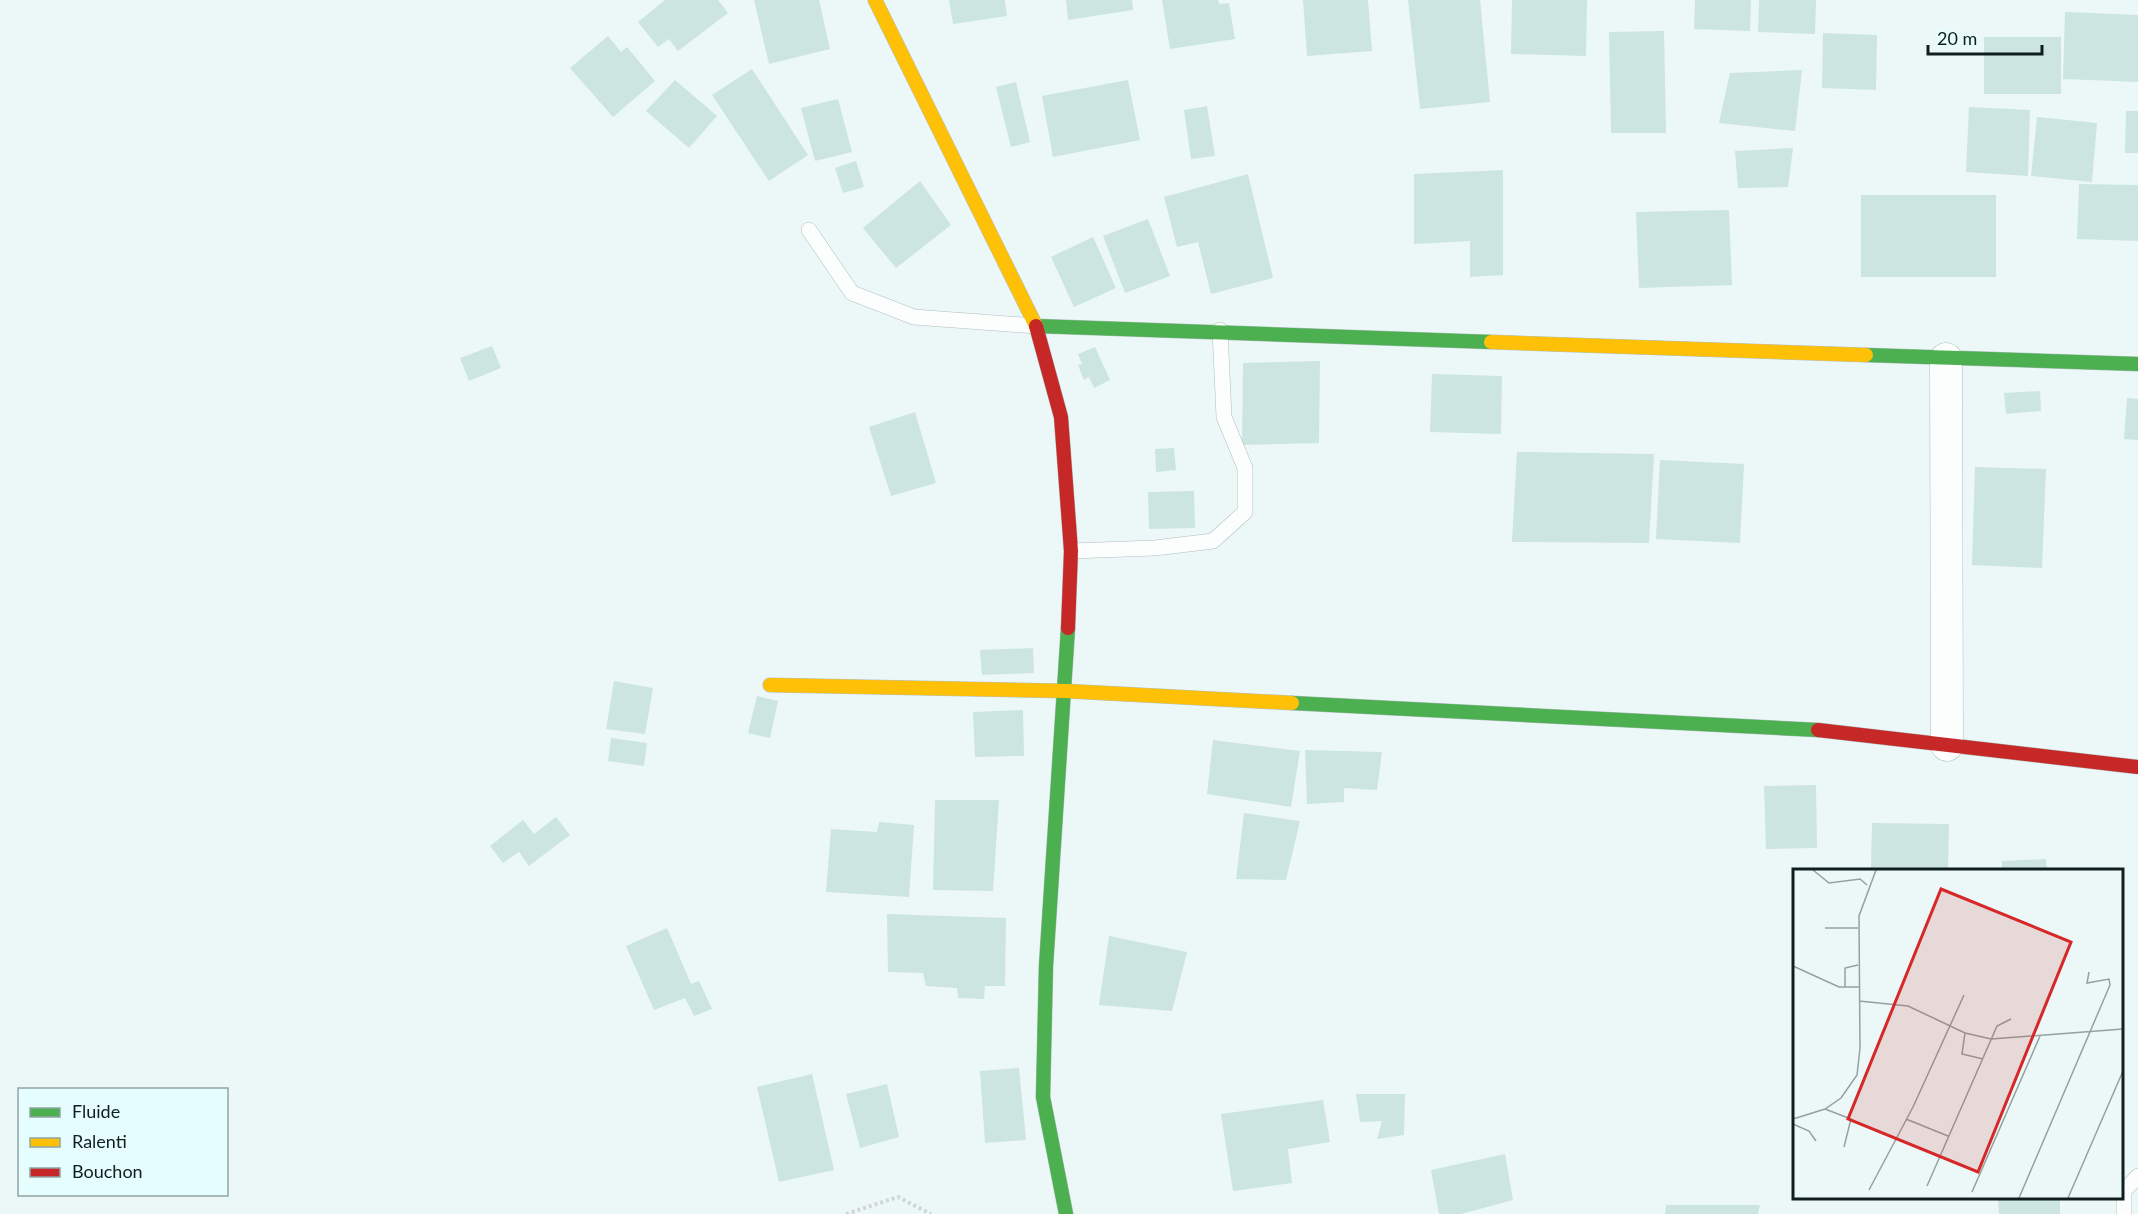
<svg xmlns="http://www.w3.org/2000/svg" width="2138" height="1214" font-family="Lato,sans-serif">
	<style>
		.building { fill: #cce5e1 }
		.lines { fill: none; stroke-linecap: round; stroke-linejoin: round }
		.lane-casing { stroke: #b1bebe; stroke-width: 16 }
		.street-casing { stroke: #b1bebe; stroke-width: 33 }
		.fast-casing { stroke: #b1bebe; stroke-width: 15 }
		.slow-casing { stroke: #b1bebe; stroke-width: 15 }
		.jam-casing { stroke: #b1bebe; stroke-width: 15 }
		.path { stroke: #d2d5d5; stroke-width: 4; stroke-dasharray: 3 3; stroke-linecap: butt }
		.lane { stroke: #fcfefe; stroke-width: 15 }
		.street { stroke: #fcfefe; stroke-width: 32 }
		.fast { stroke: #4caf50; stroke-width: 14 }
		.slow { stroke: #ffc107; stroke-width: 14 }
		.jam { stroke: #c62828; stroke-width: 14 }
		.inset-road { fill: none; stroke: #94a1a1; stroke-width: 1.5 }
		.view { fill: #d62828; fill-opacity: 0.15; stroke: #d62828; stroke-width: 3 }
		.inset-edge { fill: none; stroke: #0f1e1e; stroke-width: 3 }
	</style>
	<rect width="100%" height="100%" fill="#ecf8f8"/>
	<g class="building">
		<polygon points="665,0 718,0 728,13 678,51 669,39 658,47 638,22"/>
		<polygon points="754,0 819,0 830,49 769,64"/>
		<polygon points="949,0 1005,0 1007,16 953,24"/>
		<polygon points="1066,0 1132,0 1133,10 1068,20"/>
		<polygon points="1162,0 1218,0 1219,4 1229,3 1235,39 1170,49"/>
		<polygon points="1303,0 1368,0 1372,51 1307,56"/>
		<polygon points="1408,0 1480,0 1490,102 1420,109"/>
		<polygon points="1512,0 1587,0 1586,56 1511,54"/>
		<polygon points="1695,0 1751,0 1750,31 1694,29"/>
		<polygon points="1759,0 1816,0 1815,34 1758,32"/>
		<polygon points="2065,12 2138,15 2138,82 2063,79"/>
		<polygon points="1664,31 1666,133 1611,133 1609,32"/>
		<polygon points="1823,33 1877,35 1876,90 1822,88"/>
		<polygon points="608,36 621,52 627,47 655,81 613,117 570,68"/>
		<rect x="1984" y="37" width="77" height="57"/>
		<polygon points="752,69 808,155 769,181 712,95"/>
		<polygon points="1802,70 1795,131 1719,123 1730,73"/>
		<polygon points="675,80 717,116 689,148 646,111"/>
		<polygon points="1128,80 1140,140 1053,157 1042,96"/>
		<polygon points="1016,82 1030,142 1011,147 996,87"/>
		<polygon points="838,99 852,152 815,161 801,108"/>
		<polygon points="1207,106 1215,156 1191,159 1184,110"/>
		<polygon points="1969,107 2030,110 2028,176 1966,172"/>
		<polygon points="2126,111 2138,111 2138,153 2125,153"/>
		<polygon points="2037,117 2097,123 2092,182 2031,176"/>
		<polygon points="1793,148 1788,187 1738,188 1735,151"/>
		<polygon points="856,161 864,187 843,193 835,168"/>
		<polygon points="1503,170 1503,275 1470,277 1470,241 1414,244 1414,174"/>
		<polygon points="1248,174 1273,278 1211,294 1198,242 1177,247 1164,197"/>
		<polygon points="920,181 951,225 896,268 863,228"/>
		<polygon points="2079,184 2138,185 2138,241 2077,239"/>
		<rect x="1861" y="195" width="135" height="82"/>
		<polygon points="1729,210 1732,285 1639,288 1636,212"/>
		<polygon points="1148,219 1170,276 1125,293 1103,236"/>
		<polygon points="1093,237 1116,288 1074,307 1051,257"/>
		<polygon points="492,346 501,368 469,381 460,358"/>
		<polygon points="1095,347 1110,380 1094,388 1089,377 1084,380 1078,365 1082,364 1078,354"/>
		<polygon points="1320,361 1319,443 1242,445 1243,363"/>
		<polygon points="1432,374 1502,376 1501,434 1430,432"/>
		<polygon points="2040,391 2041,411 2006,414 2004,393"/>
		<polygon points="2127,398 2138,399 2138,440 2124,439"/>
		<polygon points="915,412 936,483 891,496 869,427"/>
		<polygon points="1174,448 1176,470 1156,472 1155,449"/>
		<polygon points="1517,452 1654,454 1649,543 1512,542"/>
		<polygon points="1660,460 1744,464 1740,543 1656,539"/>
		<polygon points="1975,467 2046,469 2042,568 1972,565"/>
		<polygon points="1194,491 1195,528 1149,529 1148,492"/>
		<polygon points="1033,648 1034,673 982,675 980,650"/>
		<polygon points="614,681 653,688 645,734 606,729"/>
		<polygon points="757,696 778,701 770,738 748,733"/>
		<polygon points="1023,710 1024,756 975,757 973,712"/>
		<polygon points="611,738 647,743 644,766 608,761"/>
		<polygon points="1213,740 1300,751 1291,807 1207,794"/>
		<polygon points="1305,750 1382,752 1377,790 1344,788 1344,802 1307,804"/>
		<polygon points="1816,785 1817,848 1766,849 1764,786"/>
		<polygon points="935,800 999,800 993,891 933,890"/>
		<polygon points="1244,813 1300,821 1286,880 1236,879"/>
		<polygon points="556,817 570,835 529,866 519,852 503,863 490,846 523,820 534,834"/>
		<polygon points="879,822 914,825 909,897 826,892 831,829 877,832"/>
		<polygon points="1872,823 1949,824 1948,870 1871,870"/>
		<polygon points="2046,859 2047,870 2002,870 2002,861"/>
		<polygon points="887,914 1006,918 1005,986 985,986 984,999 958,998 957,988 926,986 923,973 888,972"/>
		<polygon points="667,928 691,984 699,981 712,1009 694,1016 685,998 654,1010 626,946"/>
		<polygon points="1109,936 1187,952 1172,1011 1099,1005"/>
		<polygon points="1019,1068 1026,1140 985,1143 980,1071"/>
		<polygon points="812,1074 834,1170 779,1182 757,1087"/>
		<polygon points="887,1084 899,1137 860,1148 846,1094"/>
		<polygon points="1356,1094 1405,1094 1404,1135 1377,1139 1382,1121 1360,1122"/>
		<polygon points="1323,1100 1330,1142 1288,1149 1292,1183 1233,1191 1221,1114"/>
		<polygon points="1505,1154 1513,1200 1461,1214 1439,1214 1431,1170"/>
		<polygon points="1998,1198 2060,1198 2060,1214 1999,1214"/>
		<polygon points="1666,1205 1760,1205 1758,1214 1665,1214"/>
	</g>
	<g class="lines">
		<g class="lane-casing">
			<g id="lane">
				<polyline points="809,230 852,293 914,317 1036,326"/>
				<polyline points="1071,551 1155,548 1213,541 1245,512 1245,468 1224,417 1220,330"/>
				<polyline points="2124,1214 2124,1191 2138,1176"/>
			</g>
		</g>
		<g class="street-casing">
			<polyline id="street" points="1946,359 1947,745"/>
		</g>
		<g class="fast-casing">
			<g id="fast">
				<polyline points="1036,326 1491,342"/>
				<polyline points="1866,355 2138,364"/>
				<polyline points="1292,703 1818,730"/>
				<polyline points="1066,1214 1043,1097 1046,966 1068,628"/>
			</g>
		</g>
		<g class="slow-casing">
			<g id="slow">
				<polyline points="875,0 1036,326"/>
				<polyline points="1491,342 1866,355"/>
				<polyline points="770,685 1066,691 1292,703"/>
			</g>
		</g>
		<g class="jam-casing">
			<g id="jam">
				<polyline points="1036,326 1061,417 1071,551 1068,628"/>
				<polyline points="1818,730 2138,767"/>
			</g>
		</g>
		<polyline class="path" points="846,1214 898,1197 931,1214"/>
		<use href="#lane" class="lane"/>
		<use href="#street" class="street"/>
		<use href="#fast" class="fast"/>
		<use href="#slow" class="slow"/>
		<use href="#jam" class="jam"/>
	</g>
	<g transform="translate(1793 869)">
		<rect width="330" height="330" fill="#ecf8f8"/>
		<path class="inset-road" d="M20 1 36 14 67 10 74 16M32 59H65M0 97 46 118H66M52 118V99L65 96M66 132 115 137 172 164 198 170 330 160M172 164 169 185 190 190M32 240 58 250 51 278M0 250 32 240 48 229 64 206 67 179 66 47 83 1M113 250 155 267M0 255 16 262 23 272M134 317 204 157 218 150M76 321 120 238 171 126M179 323 247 167M226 329 317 116 316 110 294 114 296 103M275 329 330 202"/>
		<path class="view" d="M148 20 278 73 185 303 55 250Z"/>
		<rect width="330" height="330" class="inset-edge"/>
	</g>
	<rect x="18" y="1088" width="210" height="108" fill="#e6fdfe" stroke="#90a4a4" stroke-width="1.5"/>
	<rect x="30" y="1108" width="30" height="9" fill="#4caf50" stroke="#90a4a4" stroke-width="1.5"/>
	<text x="72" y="1118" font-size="18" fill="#0f1e1e">Fluide</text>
	<rect x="30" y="1138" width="30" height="9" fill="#ffc107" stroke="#90a4a4" stroke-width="1.5"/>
	<text x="72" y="1148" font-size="18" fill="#0f1e1e">Ralenti</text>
	<rect x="30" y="1168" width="30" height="9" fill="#c62828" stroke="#90a4a4" stroke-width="1.5"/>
	<text x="72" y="1178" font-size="18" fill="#0f1e1e">Bouchon</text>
	<path d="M1928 45v9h114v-9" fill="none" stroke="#0f1e1e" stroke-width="3"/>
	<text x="1937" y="45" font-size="18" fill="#0f1e1e" stroke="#e6fdfe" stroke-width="4.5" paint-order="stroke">20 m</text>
</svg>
